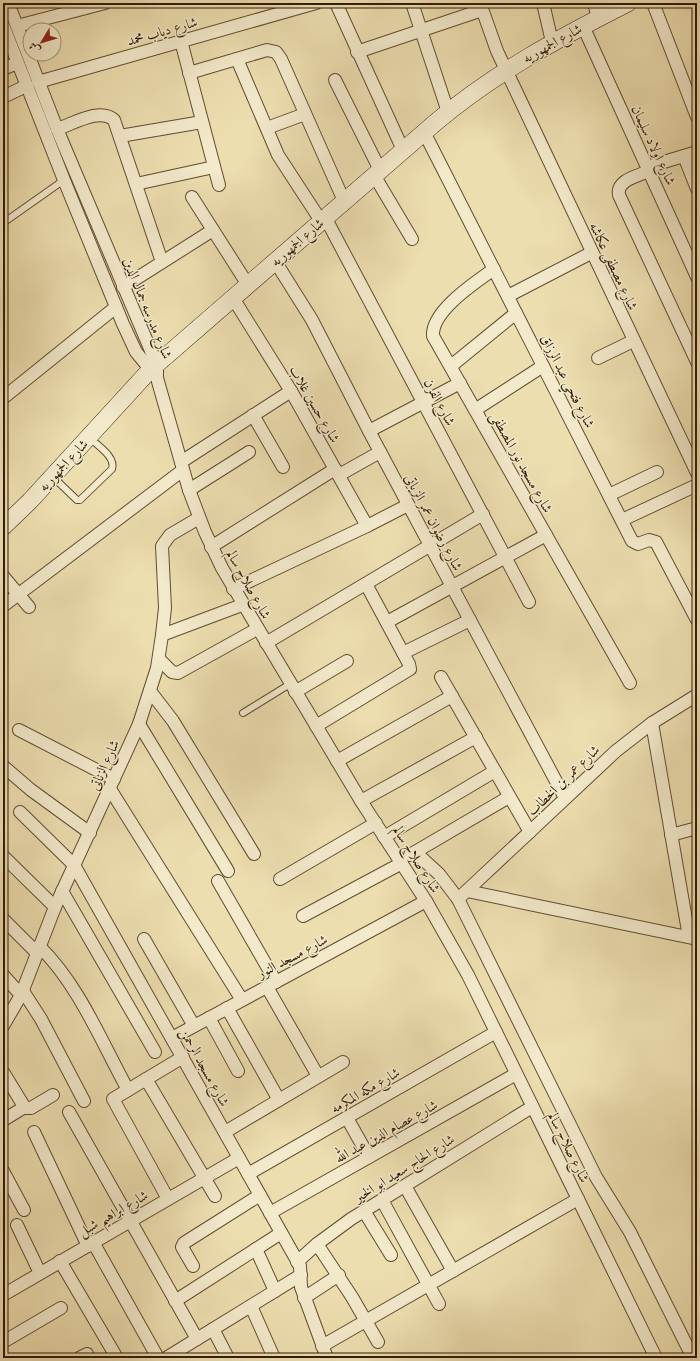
<svg xmlns="http://www.w3.org/2000/svg" width="700" height="1361" font-family="'Gentium Book Plus',Amiri,serif">
	<style>
		.lines { fill: none; stroke-linecap: round; stroke-linejoin: round }
		.lane-casing { stroke: #614c30; stroke-width: 8 }
		.street-casing { stroke: #614c30; stroke-width: 14 }
		.secondary-casing { stroke: #321b06; stroke-width: 18 }
		.lane { stroke: #f3eacc; stroke-width: 6 }
		.street { stroke: #f3eacc; stroke-width: 12 }
		.secondary { stroke: #f3eacc; stroke-width: 17 }
		.labels { text-anchor: middle; stroke-width: 3; stroke-linejoin: round; paint-order: stroke }
		.street-label { font-size: 14px; fill: #321b06; stroke: #f3eacc }
	</style>
	<rect width="100%" height="100%" fill="#eddeb0"/>
	<filter id="stains"><feTurbulence type="fractalNoise" baseFrequency=".005" numOctaves="4"/><feColorMatrix values="0 0 0 0 .2 0 0 0 0 .09 0 0 0 0 .02 0 0 0 .5 -.17"/></filter>
	<radialGradient id="worn" r=".72"><stop offset=".6" stop-color="#630" stop-opacity="0"/><stop offset="1" stop-color="#630" stop-opacity=".3"/></radialGradient>
	<g class="lines">
		<g class="lane-casing">
			<g id="lane">
				<polyline points="3,223 64,180"/>
				<path d="M53 477 77 500H80L112 469C116 457 98 446 90 438"/>
				<polyline points="243,713 290,684"/>
			</g>
		</g>
		<g class="street-casing">
			<g id="street">
				<polyline points="8,3 57,129 157,365 157,378 189,490 205,532 222,568 361,801 426,901 468,975 656,1358"/>
				<polyline points="336,3 403,150"/>
				<polyline points="412,3 448,112"/>
				<polyline points="480,3 497,51 697,473"/>
				<polyline points="543,3 552,42"/>
				<polyline points="594,3 598,18"/>
				<polyline points="653,3 697,117"/>
				<polyline points="3,25 64,180 123,324 136,352 155,375"/>
				<polyline points="17,26 105,3"/>
				<polyline points="583,26 697,277"/>
				<polyline points="181,41 219,185"/>
				<polyline points="357,52 482,10"/>
				<polyline points="237,59 278,155 321,221"/>
				<polyline points="3,69 17,63"/>
				<polyline points="189,73 267,50 276,52 281,59 344,201"/>
				<polyline points="335,80 380,170"/>
				<polyline points="38,82 316,3"/>
				<polyline points="3,97 26,86"/>
				<polyline points="267,128 305,114"/>
				<path d="M57 129C73 124 100 107 114 120L162 262"/>
				<polyline points="424,132 632,541 638,544 649,540 656,542 697,620"/>
				<polyline points="120,136 202,122"/>
				<polyline points="684,156 697,189"/>
				<polyline points="647,167 697,152"/>
				<path d="M649 171C638 176 616 180 619 195L697 362"/>
				<polyline points="374,175 412,239"/>
				<polyline points="136,184 214,167"/>
				<polyline points="192,197 248,285"/>
				<polyline points="325,217 529,602"/>
				<polyline points="275,261 312,320 369,431 565,798"/>
				<path d="M494 269C476 282 431 311 433 336L630 683"/>
				<polyline points="123,287 213,230"/>
				<polyline points="508,296 591,253"/>
				<polyline points="233,298 291,391 367,526"/>
				<polyline points="598,358 633,341"/>
				<polyline points="451,366 516,313"/>
				<polyline points="3,398 116,307"/>
				<polyline points="475,410 543,366"/>
				<polyline points="253,415 283,467"/>
				<polyline points="369,431 460,383"/>
				<polyline points="181,462 291,391"/>
				<polyline points="339,475 380,452"/>
				<polyline points="189,490 249,452"/>
				<polyline points="609,495 657,472"/>
				<polyline points="622,520 697,485"/>
				<polyline points="211,547 335,469"/>
				<polyline points="3,576 29,607"/>
				<polyline points="233,589 367,526 408,505"/>
				<polyline points="3,606 183,470"/>
				<polyline points="387,622 546,535"/>
				<polyline points="162,635 242,605"/>
				<polyline points="266,643 483,514"/>
				<polyline points="403,653 470,620"/>
				<polyline points="159,659 172,672 178,673 257,629"/>
				<polyline points="441,677 530,832"/>
				<polyline points="150,691 173,721 254,854"/>
				<polyline points="295,692 347,661"/>
				<polyline points="652,723 689,937"/>
				<polyline points="139,724 228,871"/>
				<polyline points="316,726 410,669 409,664 366,584"/>
				<polyline points="19,730 114,779"/>
				<polyline points="337,761 452,696"/>
				<polyline points="3,766 31,790 90,833"/>
				<polyline points="110,789 242,1000"/>
				<polyline points="361,801 476,737"/>
				<polyline points="20,812 74,865 300,1266 301,1287 327,1358"/>
				<polyline points="671,835 697,828"/>
				<polyline points="384,837 495,771"/>
				<polyline points="415,852 439,874 458,899 596,1177 630,1232 693,1358"/>
				<polyline points="410,855 509,797"/>
				<polyline points="3,856 55,907"/>
				<polyline points="280,879 376,823"/>
				<polyline points="218,881 276,982"/>
				<polyline points="62,891 155,1052"/>
				<polyline points="467,891 697,939"/>
				<polyline points="458,899 616,751 652,723 697,695"/>
				<polyline points="303,916 402,863"/>
				<polyline points="3,919 36,952"/>
				<polyline points="144,939 194,1026"/>
				<path d="M39 946C79 985 101 1041 128 1090"/>
				<polyline points="3,975 21,995"/>
				<polyline points="267,987 318,1076"/>
				<polyline points="23,991 41,1019 84,1101"/>
				<polyline points="227,1008 279,1100"/>
				<polyline points="209,1018 238,1071"/>
				<polyline points="3,1026 21,995 55,907 139,724 157,668 162,635 165,608 162,546 170,535 199,518"/>
				<polyline points="172,1038 426,901"/>
				<polyline points="3,1072 25,1108"/>
				<polyline points="146,1079 215,1196"/>
				<polyline points="69,1112 197,1339"/>
				<polyline points="347,1118 369,1157"/>
				<polyline points="5,1119 23,1108 31,1108 53,1095"/>
				<polyline points="34,1132 88,1246"/>
				<polyline points="225,1132 343,1062"/>
				<polyline points="3,1171 24,1210"/>
				<polyline points="248,1174 496,1032"/>
				<polyline points="405,1186 453,1271"/>
				<polyline points="168,1199 113,1099 183,1057"/>
				<polyline points="382,1200 439,1304"/>
				<polyline points="364,1211 391,1255"/>
				<polyline points="270,1213 516,1074"/>
				<polyline points="17,1225 40,1273"/>
				<polyline points="93,1242 158,1358"/>
				<polyline points="317,1244 352,1297 378,1342"/>
				<polyline points="256,1249 275,1291"/>
				<polyline points="60,1261 117,1358"/>
				<polyline points="297,1262 317,1244 351,1219 532,1107"/>
				<polyline points="193,1266 182,1247 184,1243 260,1195"/>
				<polyline points="3,1295 239,1158"/>
				<polyline points="304,1298 339,1275"/>
				<polyline points="175,1301 281,1233"/>
				<polyline points="251,1306 274,1358"/>
				<polyline points="213,1329 228,1358"/>
				<polyline points="3,1342 61,1308"/>
				<polyline points="322,1346 578,1199"/>
				<polyline points="79,1358 87,1354"/>
				<polyline points="166,1358 301,1275"/>
			</g>
		</g>
		<g class="secondary-casing">
			<path id="secondary" d="M3 527 30 501 150 370 436 122C496 72 559 38 628 3"/>
		</g>
		<use href="#lane" class="lane"/>
		<use href="#street" class="street"/>
		<use href="#secondary" class="secondary"/>
	</g>
	<g class="labels">
		<g class="street-label">
			<text transform="translate(162 31) rotate(-16)" y="5">شارع دياب محمد</text>
			<text transform="translate(552 43) rotate(-29)" y="5">شارع الجمهوريه</text>
			<text transform="translate(654 145) rotate(65)" y="5">شارع اولاد سليمان</text>
			<text transform="translate(297 242) rotate(-41)" y="5">شارع الجمهوريه</text>
			<text transform="translate(614 266) rotate(65)" y="5">شارع مصطفى عكاشه</text>
			<text transform="translate(148 308) rotate(68)" y="5">شارع مدرسه جمال الدين</text>
			<text transform="translate(568 381) rotate(63)" y="5">شارع فتحي عبد الرزاق</text>
			<text transform="translate(440 402) rotate(62)" y="5">شارع الفرن</text>
			<text transform="translate(315 404) rotate(60)" y="5">شارع حسين غلاب</text>
			<text transform="translate(522 462) rotate(61)" y="5">شارع مسجد نور المصطفى</text>
			<text transform="translate(63 465) rotate(-47)" y="5">شارع الجمهوريه</text>
			<text transform="translate(434 522) rotate(62)" y="5">شارع رضوان عمر الزياتى</text>
			<text transform="translate(249 584) rotate(61)" y="5">شارع صلاح سالم</text>
			<text transform="translate(104 765) rotate(-66)" y="5">شارع الزناتى</text>
			<text transform="translate(563 780) rotate(-44)" y="5">شارع عمر بن الخطاب</text>
			<text transform="translate(417 859) rotate(58)" y="5">شارع صلاح سالم</text>
			<text transform="translate(292 956) rotate(-28)" y="5">شارع مسجد النور</text>
			<text transform="translate(205 1067) rotate(61)" y="5">شارع مسجد الرحمن</text>
			<text transform="translate(365 1090) rotate(-30)" y="5">شارع مكه المكرمه</text>
			<text transform="translate(386 1131) rotate(-29)" y="5">شارع عصام الدين عبد الله</text>
			<text transform="translate(569 1147) rotate(64)" y="5">شارع صلاح سالم</text>
			<text transform="translate(404 1168) rotate(-32)" y="5">شارع الحاج سعيد ابو الخير</text>
			<text transform="translate(113 1213) rotate(-30)" y="5">شارع ابراهيم شبل</text>
		</g>
	</g>
	<rect width="700" height="1361" fill="none" stroke="#eddeb0" stroke-width="16"/>
	<rect x="4" y="4" width="692" height="1353" fill="none" stroke="#321b06" stroke-width="2"/>
	<rect x="8" y="8" width="684" height="1345" fill="none" stroke="#321b06"/>
	<g transform="translate(42 42) rotate(232)"><circle r="19" fill="#f3eacc" stroke="#a6977d"/>
	<path d="M0-3L7 15L0 10L-7 15Z" fill="#8f2418"/>
	<text y="-6" font-size="11" font-weight="bold" text-anchor="middle" fill="#321b06">ش</text>
	</g>
	<rect width="100%" height="100%" filter="url(#stains)"/>
	<rect width="100%" height="100%" fill="url(#worn)"/>
</svg>
